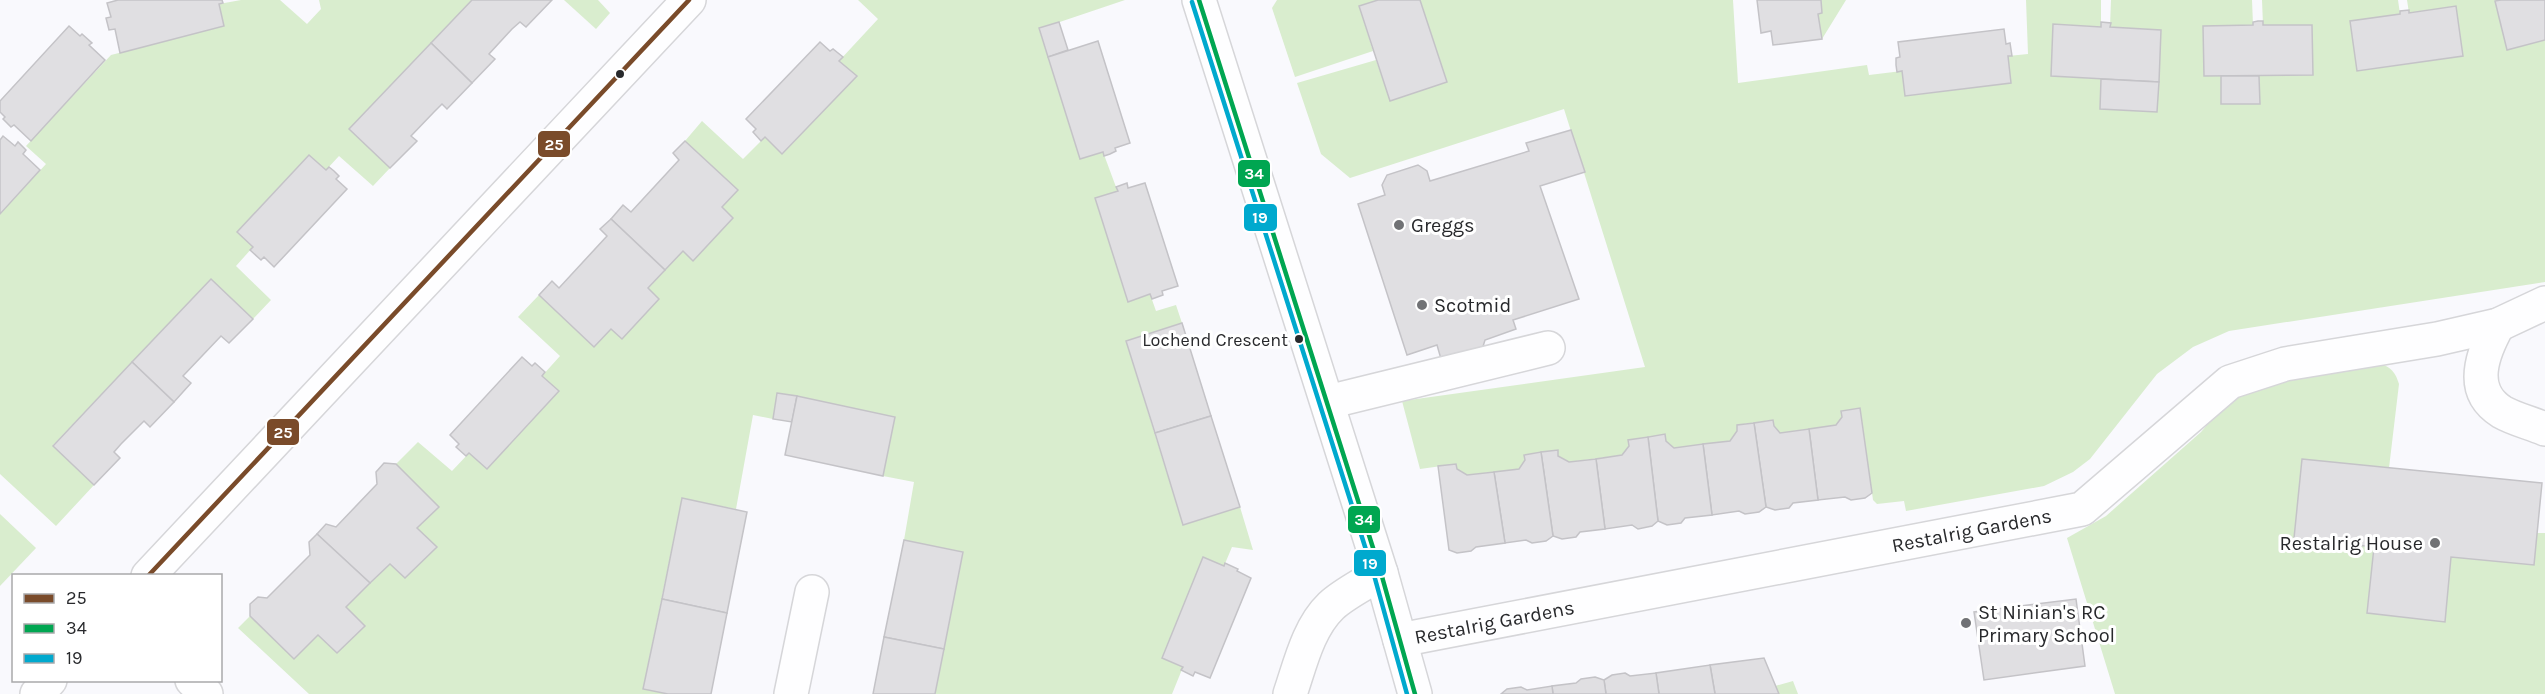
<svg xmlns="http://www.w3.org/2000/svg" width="2545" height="694" font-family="Karla,sans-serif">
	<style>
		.green { fill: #d9edce }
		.building { fill: #e0dfe2; stroke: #c4c3c7; stroke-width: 1.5 }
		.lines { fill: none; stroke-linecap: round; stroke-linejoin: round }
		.minor-casing { stroke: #d6d6d9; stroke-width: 36 }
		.minor { stroke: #fefeff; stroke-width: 33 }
		.bus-1-casing { stroke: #fff; stroke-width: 9 }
		.bus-2-casing { stroke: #fff; stroke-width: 9 }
		.bus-3-casing { stroke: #fff; stroke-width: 9 }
		.bus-1 { stroke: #7a4b2a; stroke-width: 4.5 }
		.bus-2 { stroke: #00a651; stroke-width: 4.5 }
		.bus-3 { stroke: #00a9ce; stroke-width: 4.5 }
		.bus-dot { fill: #28292c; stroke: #fff; stroke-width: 2 }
		.poi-dot { fill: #717275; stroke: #fff; stroke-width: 2 }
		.labels { text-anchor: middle; stroke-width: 6; stroke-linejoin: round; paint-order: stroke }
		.bus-label { font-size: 18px; fill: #28292c; stroke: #fff; text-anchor: end }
		.poi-label { font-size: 20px; fill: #28292c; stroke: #fff; text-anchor: start }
		.street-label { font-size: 20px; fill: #28292c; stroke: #fff }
		.line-badge { stroke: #fff; stroke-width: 2 }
		.badge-label { font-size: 16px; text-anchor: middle; font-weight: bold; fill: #fff }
	</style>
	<rect width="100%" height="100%" fill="#f9f9fd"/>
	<g class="green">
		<polygon points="241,0 280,0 307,24 321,9 319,0 472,0 350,129 390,168 373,186 339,156 326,170 309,155 237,232 253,247 236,266 271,300 253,319 211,279 53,445 94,485 56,526 0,474 0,214 46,164 26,146 111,55 224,26 219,4"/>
		<polygon points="564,0 598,0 610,13 596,29"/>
		<polygon points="858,0 1125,0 1039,29 1080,159 1103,152 1116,187 1118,191 1095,198 1128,302 1150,294 1156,311 1176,305 1182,323 1126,341 1183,525 1240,507 1253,550 1232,547 1224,566 1203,558 1162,658 1183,667 1172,694 935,694 963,552 904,540 914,482 883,476 797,396 778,393 773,419 753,415 736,509 682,499 643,689 668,694 309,694 238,628 250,616 294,659 318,635 337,653 364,626 346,607 390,564 405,578 436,547 417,528 438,507 396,464 418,442 452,471 469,453 487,469 558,392 542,376 560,356 518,317 539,295 594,347 683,251 694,260 733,218 722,207 738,190 685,141 702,121 743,159 765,137 783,153 856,77 839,61 878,19"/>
		<polygon points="1277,0 1378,0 1359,6 1373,51 1295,77 1272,8"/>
		<polygon points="1420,0 1733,0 1738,83 1867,65 1869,75 1902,71 1906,96 2011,83 2008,56 2028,54 2026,0 2101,0 2101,27 2053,24 2051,76 2101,79 2100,109 2157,112 2161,30 2110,27 2111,0 2252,0 2253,25 2204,76 2221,76 2222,104 2260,104 2259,76 2313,75 2263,25 2262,0 2398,0 2400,14 2358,71 2463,56 2456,6 2409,13 2407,0 2501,0 2507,50 2545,40 2545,282 2229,331 2193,347 2157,374 2090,459 2073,472 2044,486 1906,511 1904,501 1877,504 1873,500 1860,408 1841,411 1842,417 1836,425 1780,433 1774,426 1772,420 1737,425 1737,431 1730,441 1674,448 1666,441 1665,435 1628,440 1629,446 1622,455 1569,462 1558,456 1557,450 1524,455 1525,460 1519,469 1467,475 1457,469 1456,464 1420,469 1402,401 1645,367 1564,109 1350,178 1321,154 1297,83 1376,60 1390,100 1447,82"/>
		<polygon points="1821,0 1846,0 1822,39 1818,14 1822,13"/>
		<path d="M2375 362C2389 366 2395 370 2399 384L2389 468 2302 459 2294 538 2374 547 2367 613 2445 621 2451 557 2537 533H2545V694H2115L2067 538 2106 516 2201 432 2224 405 2251 384Z"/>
		<polygon points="0,514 36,548 0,586"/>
		<polygon points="1793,681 1798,694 1779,694 1775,686"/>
	</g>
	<g class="building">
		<polygon points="118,0 222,0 223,3 219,4 224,26 120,53 115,29 109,30 106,18 111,17 107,3"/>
		<polygon points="472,0 552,0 526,27 520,22 512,29 489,54 495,59 472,83 431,43"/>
		<polygon points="1378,0 1420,0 1447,82 1390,101 1359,6"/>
		<polygon points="1757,0 1821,0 1822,13 1818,14 1822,39 1773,45 1771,31 1761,33"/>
		<polygon points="2501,0 2545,0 2545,40 2507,50 2495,1"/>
		<polygon points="2456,6 2463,56 2357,71 2350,21 2400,14 2400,11 2409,10 2409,13"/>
		<polygon points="2258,21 2263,21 2263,25 2312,25 2313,75 2204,76 2203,26 2253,25 2253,22"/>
		<polygon points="1059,22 1068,50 1048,57 1039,28"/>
		<polygon points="2101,22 2111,23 2110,27 2161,30 2159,82 2051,76 2053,24 2101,27"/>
		<polygon points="69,26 80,36 82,34 92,43 89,45 105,60 31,141 14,125 11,127 3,119 5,117 0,112 0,101"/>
		<polygon points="2004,29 2006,44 2010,43 2012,56 2008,56 2011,83 1905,96 1902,71 1897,72 1896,65 1896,58 1900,57 1898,42"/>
		<polygon points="1098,41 1130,143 1115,148 1116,151 1110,154 1104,156 1103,152 1080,159 1048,57"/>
		<polygon points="820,42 830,51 833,49 843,57 839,61 857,76 782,154 765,137 761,141 753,132 756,129 746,119"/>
		<polygon points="431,43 472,83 447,109 442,104 434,112 411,136 417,141 390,168 349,129"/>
		<polygon points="2221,76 2259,76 2260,104 2221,104"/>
		<polygon points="2101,79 2159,82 2157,112 2100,109"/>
		<polygon points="1571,130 1585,172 1540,186 1579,299 1513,320 1516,329 1485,340 1481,353 1441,359 1437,345 1407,355 1358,204 1385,195 1382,185 1387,175 1418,165 1427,171 1430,181 1529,151 1526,143"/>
		<polygon points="3,136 15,146 18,142 26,150 23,154 40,170 0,214 0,140"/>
		<polygon points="685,141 738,190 722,207 733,218 693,261 683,251 665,270 611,219 623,205 631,212 679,160 673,153"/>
		<polygon points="309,155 326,170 329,167 334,171 339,176 336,179 347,189 274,267 264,257 261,260 250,250 253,247 237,232"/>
		<polygon points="1127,183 1128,188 1145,183 1178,286 1162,291 1163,295 1152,299 1150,294 1128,302 1095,198 1118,191 1116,187"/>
		<polygon points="611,219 665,270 648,288 659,299 622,339 611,329 594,347 539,295 552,281 559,288 607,236 600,229"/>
		<polygon points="211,279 253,319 229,343 221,336 183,376 191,383 174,402 132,362"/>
		<polygon points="1182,323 1211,416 1155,433 1126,341"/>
		<polygon points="522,357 532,366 535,363 545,372 542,376 559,391 487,469 469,453 466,456 456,447 459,444 450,435"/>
		<polygon points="132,362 174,402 150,427 144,421 121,444 114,452 120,458 94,485 53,446"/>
		<polygon points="777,393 797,396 792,422 773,419"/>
		<polygon points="797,396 895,417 883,476 785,455"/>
		<polygon points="1860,408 1872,493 1865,498 1851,500 1845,497 1818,500 1809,429 1836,425 1842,417 1841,411"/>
		<polygon points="1211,416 1240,507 1183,525 1155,433"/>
		<polygon points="1773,420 1774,426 1780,433 1809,429 1818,500 1793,503 1789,508 1775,510 1766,507 1754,423"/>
		<polygon points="1754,423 1766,507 1759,512 1745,514 1739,511 1712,515 1703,444 1730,441 1737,431 1737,425"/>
		<polygon points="1665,434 1666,441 1674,448 1703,444 1712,515 1685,518 1681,523 1667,525 1658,521 1648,437"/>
		<polygon points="1648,437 1658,521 1652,526 1638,529 1632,525 1605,529 1596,459 1622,455 1629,446 1628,440"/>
		<polygon points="1558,450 1558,456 1569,462 1596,459 1605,529 1580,532 1576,537 1562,539 1553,536 1541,452"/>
		<polygon points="1541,452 1553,536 1546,541 1532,543 1526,540 1505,543 1494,472 1519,469 1525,460 1524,455"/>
		<polygon points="2302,459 2542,483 2534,565 2451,557 2445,622 2367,613 2374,547 2294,538"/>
		<polygon points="384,463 396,464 439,507 417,528 437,547 405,578 390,564 370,583 317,534 326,524 336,527 377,484 376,472"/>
		<polygon points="1456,464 1457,469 1467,475 1494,472 1505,543 1476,547 1471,551 1457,553 1449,550 1438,466"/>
		<polygon points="682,498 747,512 727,613 662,599"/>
		<polygon points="317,534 370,583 346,607 365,626 337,653 318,635 294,659 250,616 250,604 258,597 267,598 310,555 309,542"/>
		<polygon points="904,540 963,552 944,649 884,637"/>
		<polygon points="1203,557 1224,566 1225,563 1238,569 1237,571 1251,578 1210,678 1195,672 1193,676 1181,670 1183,667 1162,658"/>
		<polygon points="662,599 727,613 711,694 668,694 643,689"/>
		<polygon points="2076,599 2085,666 1984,680 1974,612"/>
		<polygon points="884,637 944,649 935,694 873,694"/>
		<polygon points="1764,658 1779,694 1715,694 1710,665"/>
		<polygon points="1710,665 1715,694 1659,694 1656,673"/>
		<polygon points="1625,673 1630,676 1656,673 1659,694 1606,694 1604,680 1612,675"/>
		<polygon points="1595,677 1604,680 1606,694 1553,694 1552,686 1576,683 1581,679"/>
		<polygon points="1552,686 1553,694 1501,694 1507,689 1521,687 1527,690"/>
	</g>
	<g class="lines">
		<g class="minor-casing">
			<g id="minor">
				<polyline points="1199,0 1381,573 1415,694"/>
				<path d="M2498 325C2483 352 2467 390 2502 412 2514 419 2531 423 2545 429"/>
				<polyline points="1326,398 1328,402 1548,348"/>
				<polyline points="148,576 689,0"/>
				<path id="s1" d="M1400 640 2082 509 2230 382 2285 364 2437 339 2498 325 2545 303"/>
				<polyline points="192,680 206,694"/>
				<polyline points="37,694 50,680"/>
				<polyline points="791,694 812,592"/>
				<path d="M1290 694C1300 665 1308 628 1331 606 1345 593 1365 584 1381 573"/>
			</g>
		</g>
		<use href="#minor" class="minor"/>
		<g class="bus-1-casing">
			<polyline id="bus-1" points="148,576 689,0"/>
		</g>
		<g class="bus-2-casing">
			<polyline id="bus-2" points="1199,0 1381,573 1415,694"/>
		</g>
		<g class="bus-3-casing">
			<polyline id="bus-3" points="1192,2 1374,575 1407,694"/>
		</g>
		<use href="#bus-1" class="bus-1"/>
		<use href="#bus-2" class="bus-2"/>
		<use href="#bus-3" class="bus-3"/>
	</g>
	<g class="bus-dot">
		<circle cx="620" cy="74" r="5"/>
		<circle cx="1299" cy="339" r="5"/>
	</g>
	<g class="poi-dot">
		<circle cx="1399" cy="225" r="6"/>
		<circle cx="1422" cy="305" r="6"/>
		<circle cx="2435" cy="543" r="6"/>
		<circle cx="1966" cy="623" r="6"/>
	</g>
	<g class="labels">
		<g class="bus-label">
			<text x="1288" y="346">Lochend Crescent</text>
		</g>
		<g class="poi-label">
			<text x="1411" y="232">Greggs</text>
			<text x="1434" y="312">Scotmid</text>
			<text x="2423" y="550" text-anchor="end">Restalrig House</text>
			<text x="1978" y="619">St Ninian's RC<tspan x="1978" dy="23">Primary School</tspan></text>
		</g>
		<g class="street-label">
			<text dy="7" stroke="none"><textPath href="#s1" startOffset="582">Restalrig Gardens</textPath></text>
			<text dy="7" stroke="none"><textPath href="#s1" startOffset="96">Restalrig Gardens</textPath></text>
		</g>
	</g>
	<g class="line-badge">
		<rect x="537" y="130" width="34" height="28" rx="6" fill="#7a4b2a"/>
		<rect x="1237" y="159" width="34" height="29" rx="6" fill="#00a651"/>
		<rect x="1243" y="203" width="35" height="29" rx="6" fill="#00a9ce"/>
		<rect x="266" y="418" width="34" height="28" rx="6" fill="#7a4b2a"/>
		<rect x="1347" y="505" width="34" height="29" rx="6" fill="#00a651"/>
		<rect x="1353" y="549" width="34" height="28" rx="6" fill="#00a9ce"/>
	</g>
	<g class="badge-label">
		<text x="554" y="150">25</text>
		<text x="1254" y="179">34</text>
		<text x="1260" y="223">19</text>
		<text x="283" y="438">25</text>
		<text x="1364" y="525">34</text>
		<text x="1370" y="569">19</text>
	</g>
	<rect x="12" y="574" width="210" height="108" fill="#ffffff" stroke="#a9a9ab" stroke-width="1.5"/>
	<rect x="24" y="594" width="30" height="9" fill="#7a4b2a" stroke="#a9a9ab" stroke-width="1.5"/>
	<text x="66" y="604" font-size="18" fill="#28292c">25</text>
	<rect x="24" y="624" width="30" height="9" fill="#00a651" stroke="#a9a9ab" stroke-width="1.5"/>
	<text x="66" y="634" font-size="18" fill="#28292c">34</text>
	<rect x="24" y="654" width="30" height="9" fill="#00a9ce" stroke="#a9a9ab" stroke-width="1.5"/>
	<text x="66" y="664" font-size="18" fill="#28292c">19</text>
</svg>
